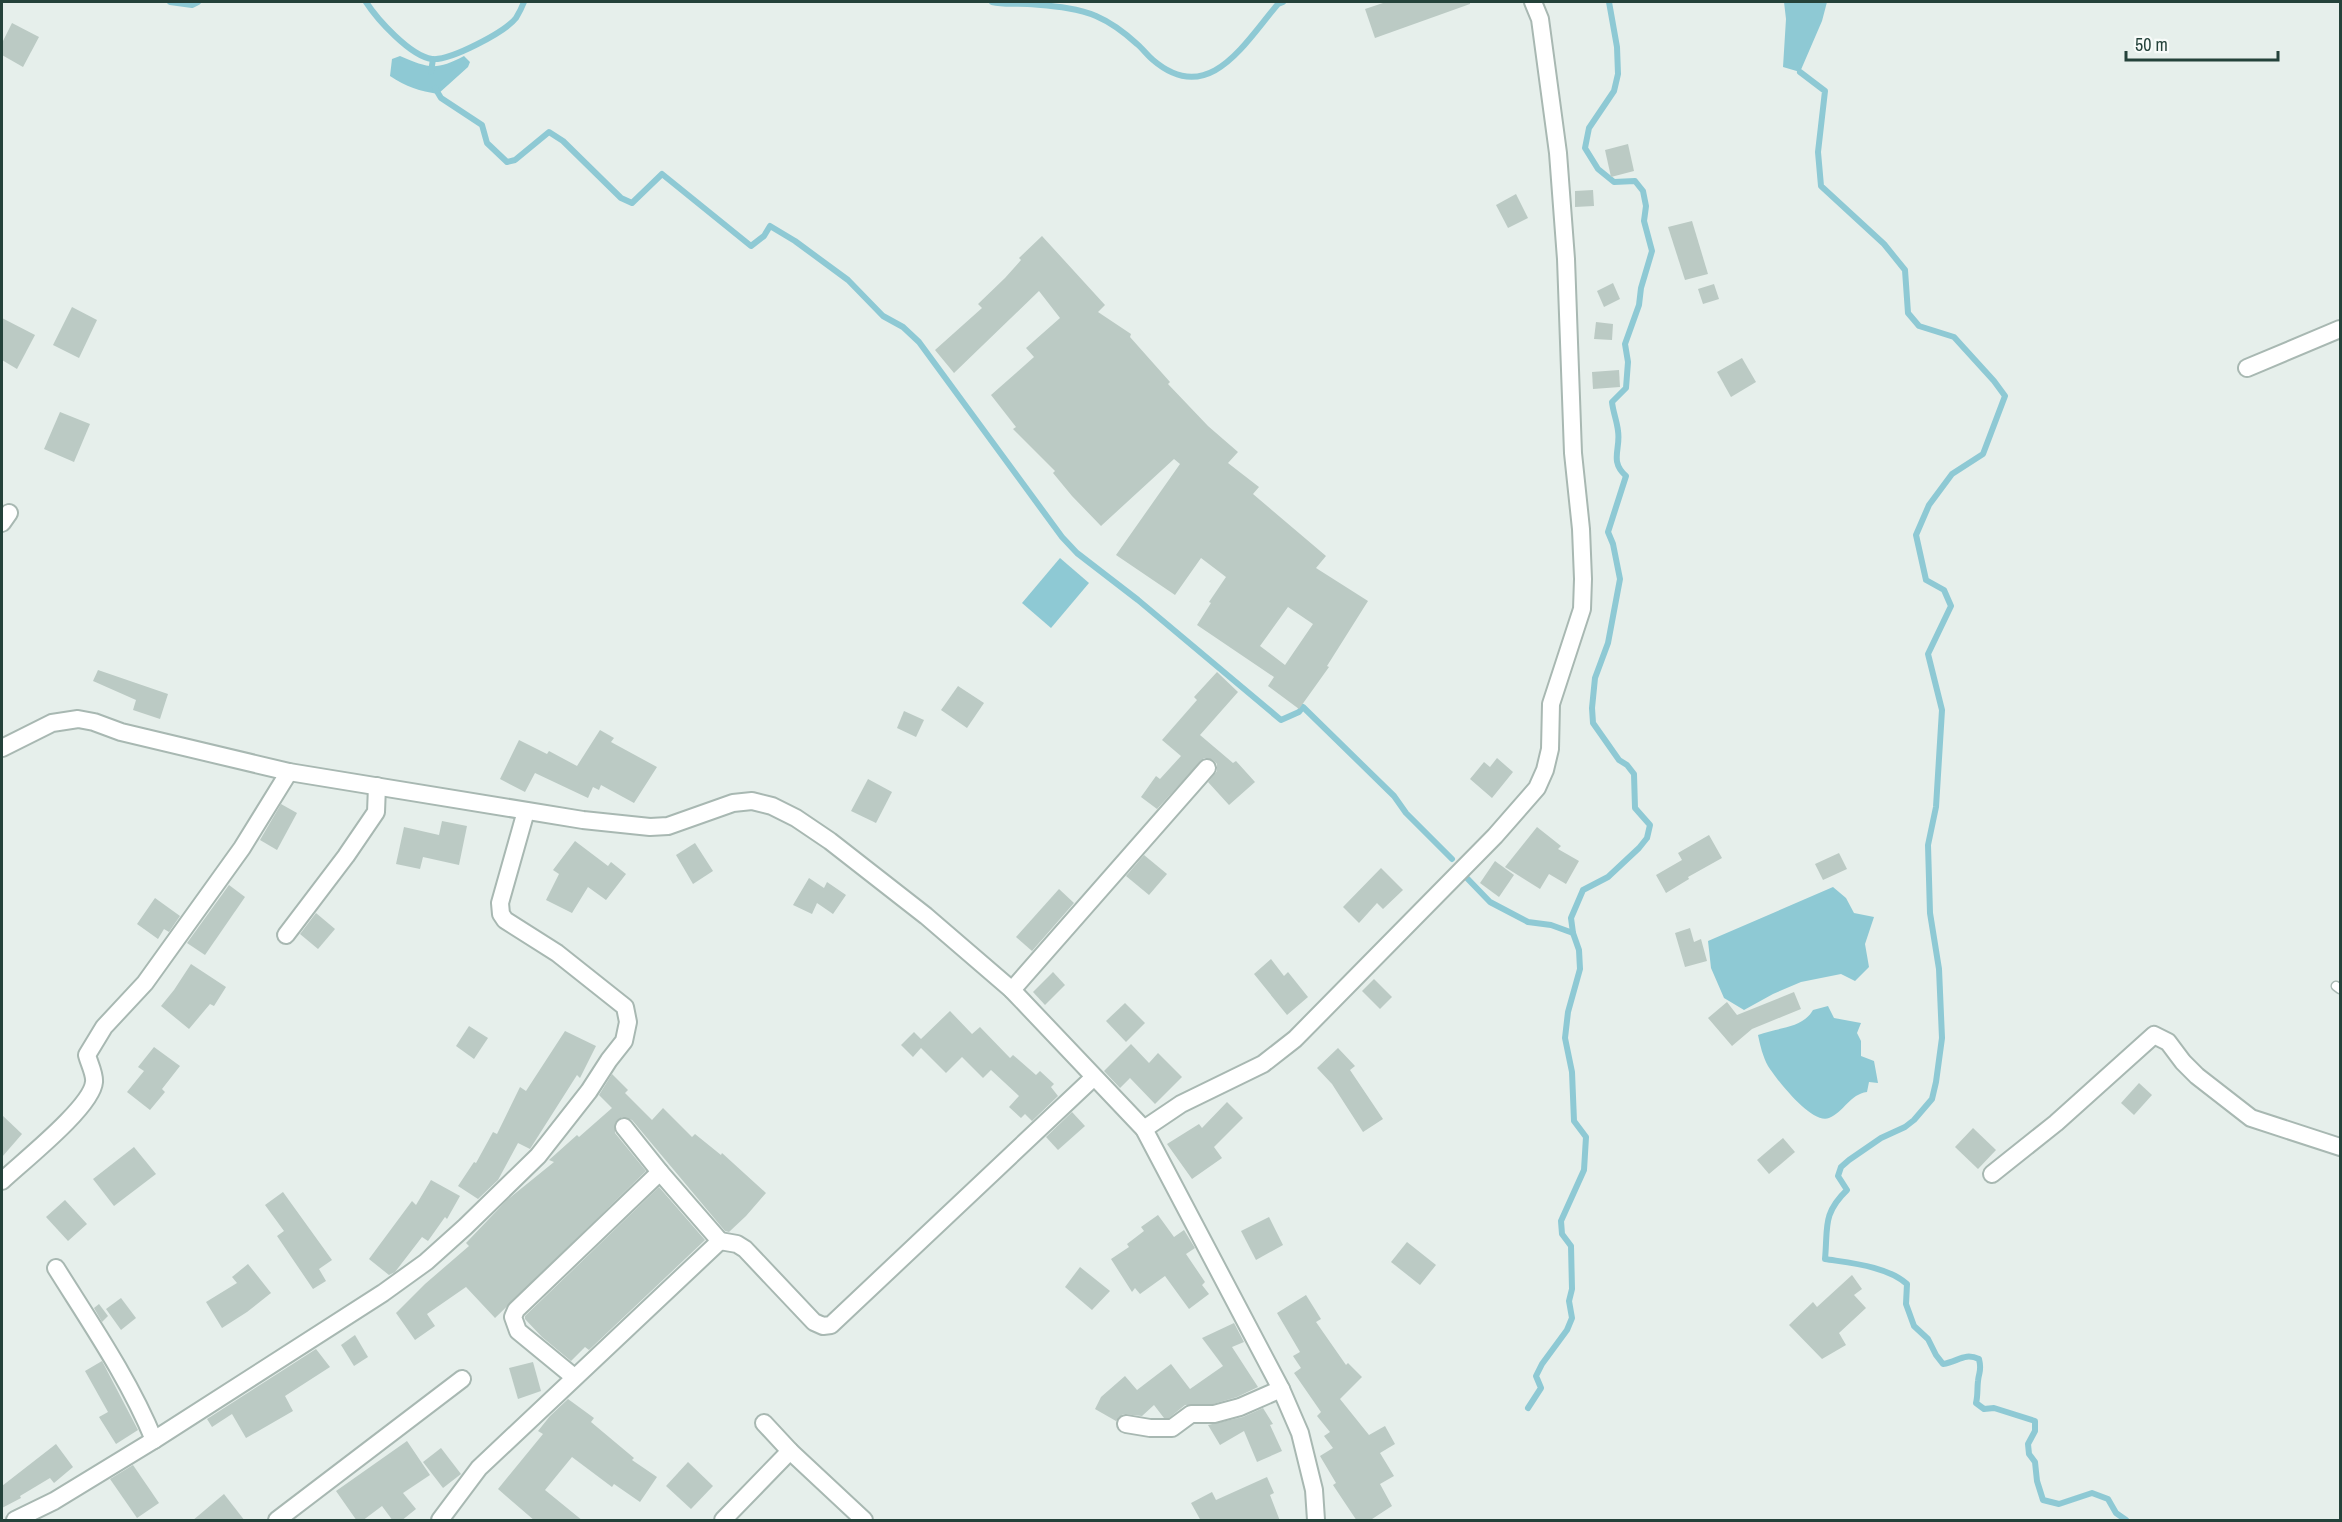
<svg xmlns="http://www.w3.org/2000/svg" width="2342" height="1522" font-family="'Archivo Narrow',sans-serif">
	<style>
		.water { fill: #8ec9d4 }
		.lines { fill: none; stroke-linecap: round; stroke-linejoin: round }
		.stream { stroke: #8ec9d4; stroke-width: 6 }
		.building { fill: #bbcac4; fill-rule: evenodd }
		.lane-casing { stroke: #a8b8b2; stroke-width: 11 }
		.street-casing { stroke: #a8b8b2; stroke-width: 20 }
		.lane { stroke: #fff; stroke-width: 8 }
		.street { stroke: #fff; stroke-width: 16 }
	</style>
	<rect width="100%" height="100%" fill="#e6efeb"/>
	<g class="water">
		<polygon points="1784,2 1827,2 1822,21 1800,72 1783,67 1786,19"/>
		<path d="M400 56C428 68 436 71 464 56L470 62 468 67 438 94C420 91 406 87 390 76L392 59Z"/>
		<polygon points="1060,558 1089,583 1051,628 1022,603"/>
		<polygon points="1833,887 1846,898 1854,913 1874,917 1865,944 1869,967 1855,981 1841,974 1801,982 1773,994 1744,1010 1724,998 1711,968 1708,941"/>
		<path d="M1828 1006 1834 1018 1861 1023 1857 1033 1861 1041V1056L1874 1061 1878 1083 1869 1082 1867 1092C1850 1094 1844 1112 1829 1118 1812 1125 1777 1080 1768 1066 1763 1057 1760 1045 1758 1035 1778 1027 1802 1029 1813 1010Z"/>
	</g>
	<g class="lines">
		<g class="stream">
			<polyline points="170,2 192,5 198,2"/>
			<path d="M366 2C377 19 410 56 432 59 450 61 505 32 516 18 519 13 522 7 524 2"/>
			<path d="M992 2C1004 5 1016 3 1028 4 1049 6 1076 7 1096 16 1110 22 1125 33 1137 44 1143 49 1147 55 1153 60 1209 108 1245 42 1278 4L1283 2"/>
			<polyline points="431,72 433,59"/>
			<path d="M1800 72 1825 91 1818 152 1821 186 1884 244 1905 270 1908 313 1919 326 1954 337 1994 381 2005 396 1983 454 1952 474 1929 505 1916 535 1926 580 1944 590 1951 606 1928 654 1942 710 1936 807 1928 845 1930 913 1939 969 1942 1038 1936 1082 1932 1099 1914 1120 1905 1127 1881 1138 1849 1160 1841 1167 1838 1176 1847 1190C1822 1214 1828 1228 1825 1259 1850 1263 1887 1266 1907 1284L1906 1304 1914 1326 1928 1339 1936 1355 1943 1364C1958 1362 1964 1352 1979 1359 1982 1371 1979 1371 1978 1381 1977 1389 1978 1395 1976 1403L1984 1409 1994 1408 2035 1421V1431L2028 1444 2029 1454 2035 1462 2037 1481 2043 1500 2059 1504 2092 1493 2108 1499 2116 1513 2126 1520"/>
			<polyline points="435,88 441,98 482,125 487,143 507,162 515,160 549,132 563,141 621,198 632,203 662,174 751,246 764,236 770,226 795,241 848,280 883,316 903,327 919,342 1062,537 1077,553 1138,600 1281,720 1299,712 1303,707 1394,796 1406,813 1452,859"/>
			<polyline points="1463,874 1490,902 1528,922 1551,925 1573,933"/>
			<path d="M1528 1408 1541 1388 1536 1376 1542 1364 1567 1330 1572 1318 1569 1301 1572 1289 1571 1246 1562 1234 1561 1221 1584 1170 1586 1137 1574 1121 1572 1072 1565 1038 1568 1012 1580 969 1579 950 1573 933 1571 918 1583 890 1608 877 1639 848 1647 838 1650 825 1635 808 1634 774 1627 765 1619 760 1593 723 1592 708 1595 678 1608 643 1620 579 1613 544 1608 532 1626 476C1609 461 1621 449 1618 431 1617 421 1613 412 1612 402L1626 388 1628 362 1625 344 1639 305 1641 288 1652 251 1644 221 1646 206 1643 191 1635 181 1614 182 1598 169 1585 148 1589 128 1614 91 1618 74 1617 47 1609 2"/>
		</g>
	</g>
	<g class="building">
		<polygon points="1386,2 1470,2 1470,4 1375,38 1365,9"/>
		<polygon points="12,23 39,37 23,67 2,55 2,43"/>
		<polygon points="1628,144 1634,171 1611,177 1605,150"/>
		<polygon points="1593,190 1594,206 1575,207 1575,191"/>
		<polygon points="1516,194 1528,218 1508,228 1496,205"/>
		<polygon points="1692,221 1708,274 1685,280 1668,227"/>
		<path d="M1042 236 1105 305 1098 312 1131 334 1130 337 1170 382 1168 384 1208 426 1238 452 1228 463 1259 487 1253 494 1326 556 1316 568 1368 601 1327 666 1329 667 1299 709 1268 686 1274 677 1197 625 1211 603 1209 602 1226 577 1201 558 1175 595 1116 555 1180 464 1174 459 1101 526 1072 496 1053 473 1055 471 1013 429 1016 427 991 395 1034 357 1026 348 1060 318 1039 291 954 373 935 350 982 308 978 304 1005 278 1021 260 1019 258ZM1288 607 1313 624 1285 665 1260 646Z"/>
		<polygon points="1613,283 1620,299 1604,307 1597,291"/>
		<polygon points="1714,284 1719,299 1703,304 1698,289"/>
		<polygon points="72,307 97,320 79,358 53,345"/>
		<polygon points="2,318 35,335 17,369 2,360"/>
		<polygon points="1596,322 1613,324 1612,340 1594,339"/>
		<polygon points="1742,358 1756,382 1731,397 1717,372"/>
		<polygon points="1619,370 1620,387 1593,389 1592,372"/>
		<polygon points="60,412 90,424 74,462 44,449"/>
		<polygon points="98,670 168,694 160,719 133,710 136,700 93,681"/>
		<polygon points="1217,672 1238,692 1200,735 1233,763 1236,761 1255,782 1229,805 1208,782 1217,771 1217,764 1213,760 1204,758 1157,809 1141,797 1156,776 1160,779 1181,756 1162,740 1197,700 1194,697"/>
		<polygon points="958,686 984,703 967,728 941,710"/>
		<polygon points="904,711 924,720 916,737 897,728"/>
		<polygon points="600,730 614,738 611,742 657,767 634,803 601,785 599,790 593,787 588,798 535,773 525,792 500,779 519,740 547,754 549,751 577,766"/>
		<polygon points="1497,758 1513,772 1492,798 1470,779 1484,762 1490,767"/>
		<polygon points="868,779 892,792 876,823 851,811"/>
		<polygon points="281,804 297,813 277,850 260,840"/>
		<polygon points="442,821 467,826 459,865 423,857 420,869 396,864 404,827 439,835"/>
		<polygon points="1537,827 1561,846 1558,849 1579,861 1566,884 1549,874 1540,889 1505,867"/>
		<polygon points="1709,835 1722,858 1688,877 1689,879 1666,893 1656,875 1682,860 1678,853"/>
		<polygon points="575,841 608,866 611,862 626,874 606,900 588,887 572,913 546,900 559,874 553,870"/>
		<polygon points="695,843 713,871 693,884 676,855"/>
		<polygon points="1839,853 1847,869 1823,880 1815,864"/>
		<polygon points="1144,855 1167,874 1149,895 1126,876"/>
		<polygon points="1495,861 1514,875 1499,897 1480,883"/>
		<polygon points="1381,868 1403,890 1383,909 1377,903 1359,923 1343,907"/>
		<polygon points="809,878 824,888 827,882 846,895 833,914 817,903 812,914 793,905"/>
		<polygon points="229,885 245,897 205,955 187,943"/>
		<polygon points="1059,889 1074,903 1032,951 1016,937"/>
		<polygon points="155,898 180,916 169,932 164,929 158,939 137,924"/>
		<polygon points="316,913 335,929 318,949 300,934"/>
		<polygon points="1690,928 1694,942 1701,939 1707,961 1685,967 1675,933"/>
		<polygon points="1271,959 1284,976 1288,972 1308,997 1287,1015 1254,974"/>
		<polygon points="191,964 226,987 214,1006 210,1004 189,1029 161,1006 174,990"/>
		<polygon points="1053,972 1065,985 1045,1005 1033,992"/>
		<polygon points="1374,979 1392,997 1380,1009 1362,991"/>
		<polygon points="1794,992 1801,1009 1752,1029 1732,1046 1708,1018 1727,1002 1737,1015"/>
		<polygon points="1125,1003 1145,1023 1126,1042 1106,1021"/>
		<polygon points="950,1011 972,1034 980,1027 1010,1058 1013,1055 1036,1075 1040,1071 1054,1084 1051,1087 1058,1096 1032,1121 1025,1114 1021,1118 1009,1107 1019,1096 991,1070 983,1078 962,1057 946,1073 921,1048 913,1057 901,1045 914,1032 921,1039"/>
		<polygon points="469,1026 488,1038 474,1059 456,1046"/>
		<polygon points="565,1031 596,1046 580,1078 577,1075 530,1149 518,1143 498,1180 478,1199 458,1186 474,1162 476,1163 493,1132 497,1134 520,1087 526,1091"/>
		<polygon points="1131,1044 1149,1063 1158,1053 1182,1077 1155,1104 1130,1078 1120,1088 1104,1071"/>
		<polygon points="154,1047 180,1066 162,1089 165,1092 150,1110 127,1092 144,1071 138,1067"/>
		<polygon points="1338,1048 1355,1066 1350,1070 1383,1119 1363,1132 1332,1084 1317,1068"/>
		<polygon points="612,1074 628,1090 625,1093 652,1120 663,1108 692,1137 695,1134 721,1155 722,1153 766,1193 746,1216 729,1232 725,1231 632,1120 622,1117 615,1123 615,1133 646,1171 495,1318 466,1287 427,1314 435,1326 415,1340 396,1313 425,1284 469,1246 466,1243 507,1200 554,1162 549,1160 577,1135 579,1137 612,1108 599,1095"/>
		<polygon points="2139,1083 2152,1095 2134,1115 2121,1103"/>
		<polygon points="1227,1102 1243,1118 1214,1147 1222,1158 1192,1179 1167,1144 1199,1124 1202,1128"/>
		<polygon points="1072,1112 1085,1126 1058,1150 1046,1137"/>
		<polygon points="2,1115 22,1134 2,1157"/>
		<polygon points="1973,1128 1996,1150 1978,1169 1955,1147"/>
		<polygon points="1783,1138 1795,1152 1769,1174 1757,1160"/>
		<polygon points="134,1147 156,1174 114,1206 93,1179"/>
		<polygon points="431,1180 460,1196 447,1219 445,1217 428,1241 422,1237 395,1272 389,1275 369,1259 412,1201 416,1205"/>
		<polygon points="659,1187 705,1240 589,1350 585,1347 571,1361 542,1337 525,1319 525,1316"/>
		<polygon points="283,1192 332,1260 319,1269 326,1281 313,1289 277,1236 284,1231 265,1205"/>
		<polygon points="65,1200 87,1224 68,1241 46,1217"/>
		<polygon points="1158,1215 1174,1237 1184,1230 1195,1248 1186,1254 1205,1282 1202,1285 1209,1294 1189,1309 1165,1276 1140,1294 1135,1288 1132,1292 1111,1259 1129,1247 1127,1244 1144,1231 1141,1227"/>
		<polygon points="1269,1217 1283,1245 1256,1260 1241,1231"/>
		<polygon points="1407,1242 1436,1265 1420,1285 1391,1262"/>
		<polygon points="248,1264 271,1293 247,1312 222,1328 206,1302 237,1283 232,1277"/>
		<polygon points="1080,1267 1110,1291 1092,1310 1065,1287"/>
		<polygon points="1852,1275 1862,1289 1854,1295 1866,1308 1839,1333 1846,1345 1822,1359 1789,1325 1813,1302 1817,1307"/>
		<polygon points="1306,1295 1321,1319 1316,1322 1346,1365 1348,1363 1362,1377 1340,1399 1369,1435 1385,1426 1395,1444 1380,1453 1394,1476 1380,1484 1392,1506 1369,1521 1357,1521 1333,1485 1336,1483 1320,1456 1333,1448 1324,1436 1330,1432 1317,1416 1321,1412 1294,1373 1301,1368 1293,1356 1300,1352 1277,1313"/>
		<polygon points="121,1298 136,1318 121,1330 106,1309"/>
		<polygon points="99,1304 108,1316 102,1322 94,1308"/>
		<polygon points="1234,1323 1244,1342 1232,1347 1258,1387 1237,1397 1213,1404 1185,1405 1169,1418 1164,1418 1154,1405 1142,1416 1123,1414 1116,1421 1095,1409 1101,1397 1125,1376 1137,1390 1171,1364 1190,1389 1223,1366 1202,1338"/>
		<polygon points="355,1335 368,1357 354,1366 341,1345"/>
		<polygon points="316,1349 330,1367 285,1396 293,1411 246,1438 232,1414 212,1427 207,1419"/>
		<polygon points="102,1361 138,1430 116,1444 99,1417 108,1412 85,1371"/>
		<polygon points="533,1362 541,1391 518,1399 509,1368"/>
		<polygon points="568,1399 594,1418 591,1422 634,1458 632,1460 657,1477 640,1502 614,1484 612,1487 572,1457 545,1490 583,1521 535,1521 498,1489 543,1434 538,1431 550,1416"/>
		<polygon points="1263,1408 1273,1424 1270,1425 1282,1451 1257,1462 1244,1431 1220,1445 1208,1425 1243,1417"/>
		<polygon points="407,1441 430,1475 403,1493 416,1509 401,1521 393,1521 382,1506 362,1521 357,1521 336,1491"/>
		<polygon points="56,1444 73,1467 54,1483 50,1478 20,1496 21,1498 2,1508 2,1486"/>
		<polygon points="441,1448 461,1474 443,1488 423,1462"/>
		<polygon points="688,1462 713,1486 691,1509 666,1486"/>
		<polygon points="133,1465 159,1503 137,1518 110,1479"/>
		<polygon points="1267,1477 1274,1493 1270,1495 1280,1521 1201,1521 1191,1503 1212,1492 1216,1500"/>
		<polygon points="224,1494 245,1521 192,1521"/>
	</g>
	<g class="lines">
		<g class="lane-casing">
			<polyline id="lane" points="2336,986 2340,989"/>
		</g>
		<g class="street-casing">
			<g id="street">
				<polyline points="2247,368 2340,329"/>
				<polyline points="2,523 9,513"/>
				<polyline points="2,748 52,723 78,719 94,722 121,732 289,772 583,820 650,827 668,826 733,803 752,801 772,806 796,818 830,841 926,916 1012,990 1144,1129 1281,1389 1300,1433 1314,1490 1316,1520"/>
				<polyline points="286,935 346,856 376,812 377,786"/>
				<polyline points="1012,990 1207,768"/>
				<polyline points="1144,1129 1181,1104 1263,1064 1295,1039 1495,836 1537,788 1545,770 1550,749 1551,704 1582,609 1583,579 1581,529 1573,453 1566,259 1558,153 1540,19 1533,2"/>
				<polyline points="1992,1174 2056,1123 2154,1035 2168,1042 2183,1062 2197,1076 2251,1118 2340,1147"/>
				<path d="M2 1181C22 1162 92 1107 94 1082 95 1074 89 1063 87 1055L104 1027 145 983 242 848 289 772"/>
				<polyline points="720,1241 737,1244 745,1249 814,1322 823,1326 831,1325 1093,1078"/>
				<polyline points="574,1377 518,1331 513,1317 516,1310 660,1172"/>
				<polyline points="764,1423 790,1451 864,1520"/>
				<polyline points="1126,1424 1150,1428 1172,1428 1191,1414 1214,1414 1240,1407 1281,1389"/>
				<polyline points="154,1440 383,1293 426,1262 465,1227 538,1156 589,1091 609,1060 624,1041 628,1022 625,1007 557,953 505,920 501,914 500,903 526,811"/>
				<path d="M15 1520 54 1501 154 1440C129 1379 91 1324 56 1268"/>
				<polyline points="277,1520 462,1379"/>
				<polyline points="440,1520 479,1468 720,1241 660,1172 624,1127"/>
				<polyline points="723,1520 790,1451"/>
			</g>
		</g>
		<use href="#lane" class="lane"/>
		<use href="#street" class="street"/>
	</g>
	<rect width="2342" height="1522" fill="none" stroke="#24423a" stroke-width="6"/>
	<path d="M2126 51v9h152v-9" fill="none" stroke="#24423a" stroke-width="3"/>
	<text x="2135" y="51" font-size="18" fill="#24423a" stroke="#f7fbf9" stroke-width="4.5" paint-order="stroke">50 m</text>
</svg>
